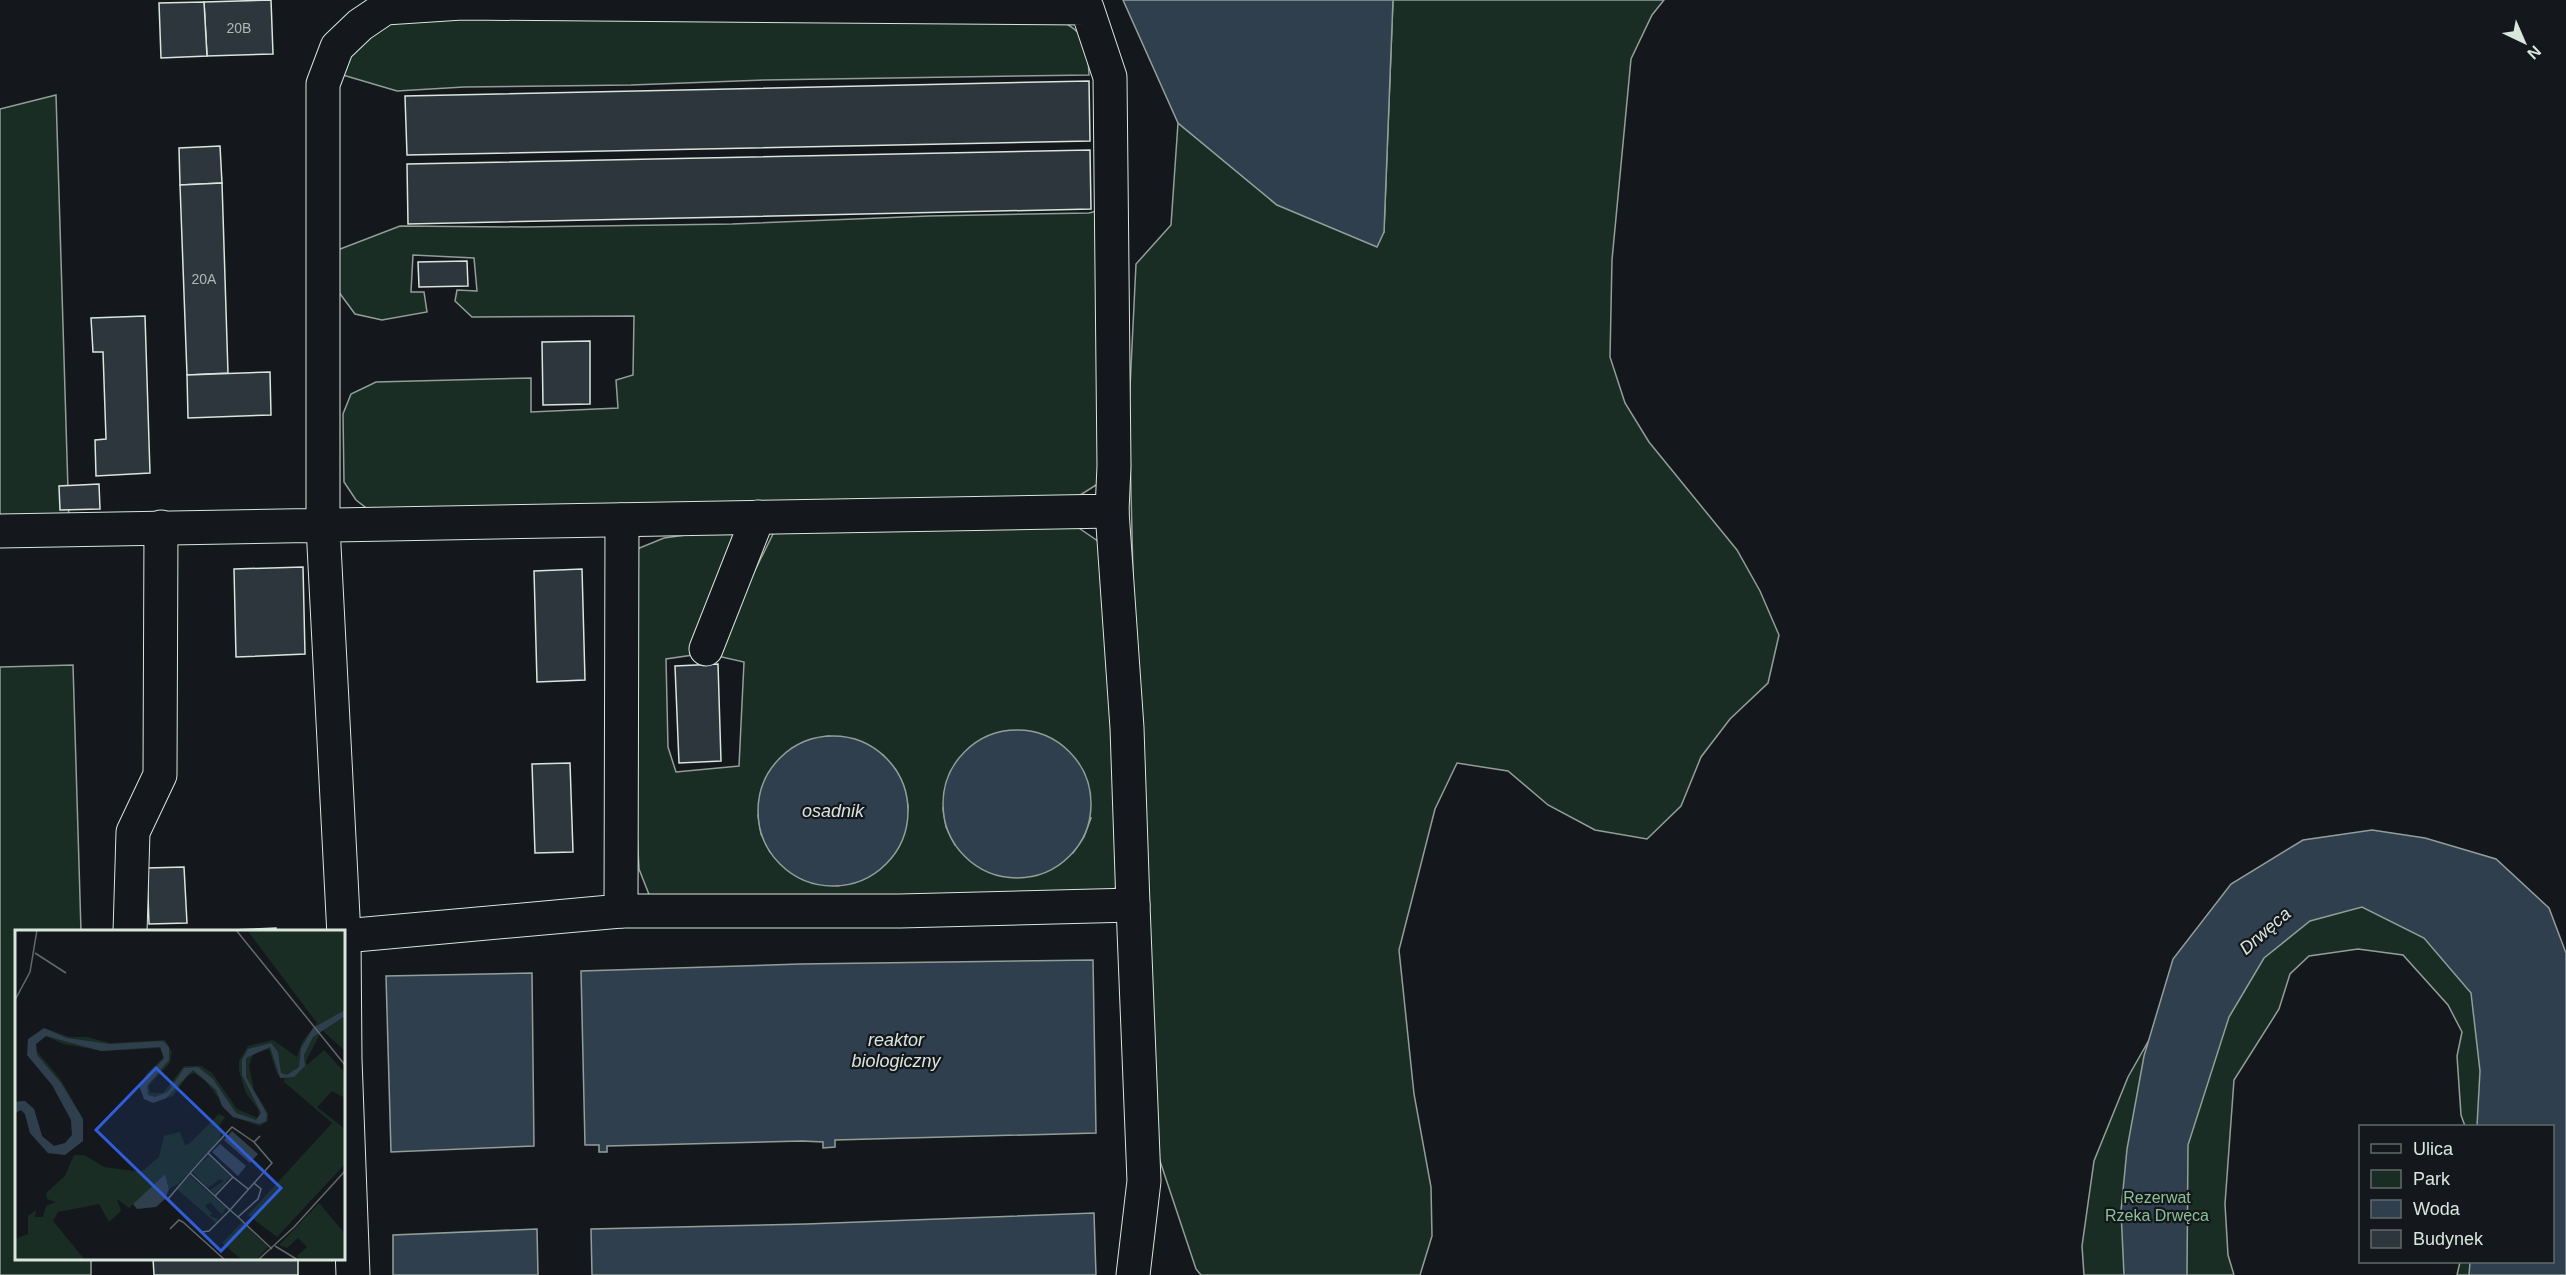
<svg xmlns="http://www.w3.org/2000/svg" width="2566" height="1275" font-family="Arial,sans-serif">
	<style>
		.green { fill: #1a2d24; stroke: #939e99; stroke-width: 1.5; fill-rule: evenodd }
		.water { fill: #2f3f4d; stroke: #939e99; stroke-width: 1.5 }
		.building { fill: #2c363c; stroke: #d8e6dc; stroke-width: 1.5 }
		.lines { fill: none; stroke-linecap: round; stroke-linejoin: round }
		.minor-casing { stroke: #d8e6dc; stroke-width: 35 }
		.minor { stroke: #14181c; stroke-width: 33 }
		.labels { text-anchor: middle; stroke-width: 4.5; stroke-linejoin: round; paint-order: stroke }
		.number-label { font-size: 14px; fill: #adbab4 }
		.park-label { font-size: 16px; fill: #8ac095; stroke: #14181c }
		.water-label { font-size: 18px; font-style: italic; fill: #d8e6dc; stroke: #14181c }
		.inset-road { fill: none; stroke: #626a69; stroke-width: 1.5 }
		.view { fill: #305dd8; fill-opacity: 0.15; stroke: #305dd8; stroke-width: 3 }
		.inset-edge { fill: none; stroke: #d8e6dc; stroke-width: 3 }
	</style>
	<rect width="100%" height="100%" fill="#14181c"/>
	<g class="green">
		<polygon points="1393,0 1664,0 1652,15 1631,59 1612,260 1610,357 1625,403 1649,442 1737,550 1760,591 1779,635 1768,683 1730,719 1701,757 1681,806 1647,839 1595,830 1548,805 1508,771 1457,763 1435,809 1399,950 1414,1094 1431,1187 1432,1236 1420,1275 1201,1275 1196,1269 1159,1158 1137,740 1129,408 1136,264 1171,225 1178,123 1277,205 1384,232"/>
		<path d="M404 12 1056 17C1088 37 1087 38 1089 75L764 80 631 85 464 87 397 91 336 73 347 50Z"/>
		<polygon points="56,95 69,523 0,522 0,109"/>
		<polygon points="1097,211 1104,480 1074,499 378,517 356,500 344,482 343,414 351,394 376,382 531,378 531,412 618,408 616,380 633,375 634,316 472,317 455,301 457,290 477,291 474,258 413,255 411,292 424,292 427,312 382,320 355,314 338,291 335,251 400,226 524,227 732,224 929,216 1089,213"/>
		<path d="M1073 524 1102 544 1123 878 1108 897H650L639 869 633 756 637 549 664 538 730 529 738 541 693 655 666 659 668 747 676 772 739 766 744 662 713 655 775 530ZM829 736 883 755 896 770 904 787 908 806 906 826 900 844 874 873 856 882 837 886 770 852 761 834 758 815 792 748 809 740ZM943 808 1091 818 1084 837 1073 853 955 845 946 827Z"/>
		<polygon points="73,665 81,931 16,932 16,1258 91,1259 91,1275 0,1275 0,667"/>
		<polygon points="2323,848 2566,1004 2566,1275 2457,1275 2460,1262 2552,1262 2552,1126 2465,1126 2461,1115 2457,1056 2462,1032 2448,1005 2403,955 2358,949 2309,956 2290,974 2279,1009 2234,1080 2225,1204 2228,1255 2234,1275 2084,1275 2082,1246 2094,1161 2128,1077 2224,908"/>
	</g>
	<g class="water">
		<polygon points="1123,0 1393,0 1384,232 1377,247 1277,205 1178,123"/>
		<circle cx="1017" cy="804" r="74"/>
		<circle cx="833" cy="811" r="75"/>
		<polygon points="2372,830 2425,838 2496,859 2549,908 2566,953 2566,1275 2469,1275 2470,1262 2552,1262 2552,1126 2477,1126 2480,1071 2471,993 2424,938 2362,907 2310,921 2264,958 2229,1017 2188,1145 2187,1275 2124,1275 2121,1211 2127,1149 2144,1056 2173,959 2231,884 2303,840"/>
		<polygon points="1093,960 1096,1133 835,1140 835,1147 823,1148 823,1142 802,1141 607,1146 607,1152 599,1152 599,1145 585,1145 581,971 800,964"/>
		<polygon points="532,973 534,1146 391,1152 386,976"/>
		<polygon points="1094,1213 1096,1275 592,1275 591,1229 806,1224"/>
		<polygon points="537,1229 538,1275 393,1275 393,1235"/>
	</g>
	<g class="building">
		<polygon points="271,0 273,54 207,56 204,2"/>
		<polygon points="204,2 207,56 161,58 159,3"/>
		<polygon points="1089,81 1090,141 407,155 405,96"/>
		<polygon points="220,146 222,183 180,185 179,148"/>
		<polygon points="1090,150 1091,209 408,224 407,164"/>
		<polygon points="222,183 228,373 187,375 180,185"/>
		<polygon points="467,261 468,286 419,287 418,262"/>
		<polygon points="145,316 150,473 96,476 95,440 106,439 103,352 93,352 91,318"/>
		<polygon points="590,341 590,404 543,405 542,342"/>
		<polygon points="270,372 271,415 188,418 187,375"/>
		<polygon points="99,484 100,509 60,510 59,486"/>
		<polygon points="303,567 305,654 236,657 234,569"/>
		<polygon points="582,569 585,680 537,682 534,571"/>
		<polygon points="718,664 721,761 679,763 675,666"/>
		<polygon points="570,763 573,852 535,853 532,764"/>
		<polygon points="184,867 187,923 149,924 147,868"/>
		<polygon points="276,928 276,932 209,932 209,931"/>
		<polygon points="153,1258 298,1258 298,1275 154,1275"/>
	</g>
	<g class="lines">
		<g class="minor-casing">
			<g id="minor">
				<polyline points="0,531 1112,511 1114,466 1110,77 1087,8 462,3 385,8 360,25 337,47 323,84 323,526 344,936 345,1059 353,1275"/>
				<polyline points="706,649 758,517"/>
				<polyline points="1133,905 1144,1181 1133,1275"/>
				<polyline points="621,911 900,911 1133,905 1127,728 1112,511"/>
				<polyline points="130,932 133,832 160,775 161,527"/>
				<polyline points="344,936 621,911 622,520"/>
			</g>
		</g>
		<use href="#minor" class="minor"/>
	</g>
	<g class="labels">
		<g class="number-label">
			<text x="239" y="33">20B</text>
			<text x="204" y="284">20A</text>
		</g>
		<g class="park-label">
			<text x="2157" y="1203">Rezerwat<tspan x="2157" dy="18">Rzeka Drwęca</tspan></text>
		</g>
		<g class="water-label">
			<text x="833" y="817">osadnik</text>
			<text transform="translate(2265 931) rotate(-41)" y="6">Drwęca</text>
			<text x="896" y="1046">reaktor<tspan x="896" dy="21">biologiczny</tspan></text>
		</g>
	</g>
	<g transform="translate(15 930)">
		<rect width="330" height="330" fill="#14181c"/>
		<path d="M232 0H330V121L307 100 291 131 292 135 309 120 330 143V168L317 161 302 177 330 199V234L262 307 233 285 317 193 268 151 271 150 262 144 254 119 238 124 234 136 239 160 253 183V191L245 196 218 187 190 150 179 143 173 145 158 166 140 172 132 170 126 157 131 144 148 128 146 118 88 121 48 114 31 106 21 114V120L46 150 68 189V211L50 225 33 223 15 203 10 184 6 180 0 183V171H10L19 179 27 206 39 216 50 213 57 205 56 190 39 157 13 121 32 99 55 107H72L95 113 150 110 157 122 155 133 134 155 135 163H148L169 136H186L197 143 222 179 243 188 244 181 231 163 224 141V131L233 116 258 110 282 127 287 112 302 93ZM204 184 210 187 204 196 207 199 204 210 163 254 154 259 150 244 114 278 102 269 106 281 94 292 84 274 43 282 38 291 70 330H0V309L13 304V286L21 280 20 287H28L31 276 41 272 32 269 31 263 50 246 59 225H69L89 237 126 242 144 227 149 206 165 202 170 215 174 214ZM194 225 216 246 200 264 195 260 209 251 205 249 193 258 177 242ZM174 245 211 278 207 285 195 272 190 276 197 283 195 286 203 289 201 293 162 259ZM304 273 330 304V330H285L282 326 292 317 283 308 272 318 264 315ZM227 292 253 317 241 330H227L207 313Z" fill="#1a2d24"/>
		<path d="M330 80V86L298 107 289 125 290 136 279 147 265 148 255 117 231 128V147L252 184 251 191 245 194 218 187 207 176 201 160 178 140 151 168 138 173 129 169 124 156 149 128 145 117 86 121 31 106 21 114 22 125 46 153 68 189V211L50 225 33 223 15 203 10 184 6 180 0 183V172L10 171 19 179 27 206 39 216 50 213 57 205 56 190 37 155 12 125 13 109 29 98 52 108 95 114 148 111 154 117V130L132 156 133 165 140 167 153 162 169 138 183 137 198 149 221 183 241 190 246 183 227 145V130L233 119 256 113 263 122 266 143 272 145 284 137 286 118 298 98ZM217 201 243 224 235 233 209 210ZM205 214 231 236 223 246 197 222ZM150 244 154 259 150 269 141 277 122 279 118 274Z" fill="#2f3f4d"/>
		<path class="inset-road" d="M221 0 330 135M20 23 51 43M0 70 15 42 22 0M245 206 239 212 257 233 215 280 194 301 187 302 153 269 175 243 215 280 223 287 257 319M193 223 217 197 239 212M175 243 193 223 218 247M200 266 218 247 233 259M223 287 243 269 246 259 239 253M155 299 164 290 168 292 210 330M260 316 283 330M243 330 279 297 330 241"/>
		<path class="view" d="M141 138 266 258 206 321 81 200Z"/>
		<rect width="330" height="330" class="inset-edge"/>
	</g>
	<rect x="2359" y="1125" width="195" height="138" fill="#14181c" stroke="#626a69" stroke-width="1.5"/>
	<rect x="2371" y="1144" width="30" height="9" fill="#14181c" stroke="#626a69" stroke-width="1.5"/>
	<text x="2413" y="1155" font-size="18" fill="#d8e6dc">Ulica</text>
	<rect x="2371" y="1170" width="30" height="18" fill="#1a2d24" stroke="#626a69" stroke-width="1.5"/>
	<text x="2413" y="1185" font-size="18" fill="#d8e6dc">Park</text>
	<rect x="2371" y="1200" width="30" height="18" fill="#2f3f4d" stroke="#626a69" stroke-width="1.5"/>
	<text x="2413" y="1215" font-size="18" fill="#d8e6dc">Woda</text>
	<rect x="2371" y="1230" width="30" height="18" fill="#2c363c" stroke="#626a69" stroke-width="1.5"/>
	<text x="2413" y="1245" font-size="18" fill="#d8e6dc">Budynek</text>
	<g transform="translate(2524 42) rotate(136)" stroke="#14181c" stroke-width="4.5" paint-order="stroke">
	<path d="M0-4.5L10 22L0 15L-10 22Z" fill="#d8e6dc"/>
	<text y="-9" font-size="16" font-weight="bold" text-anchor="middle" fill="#d8e6dc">N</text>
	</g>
</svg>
